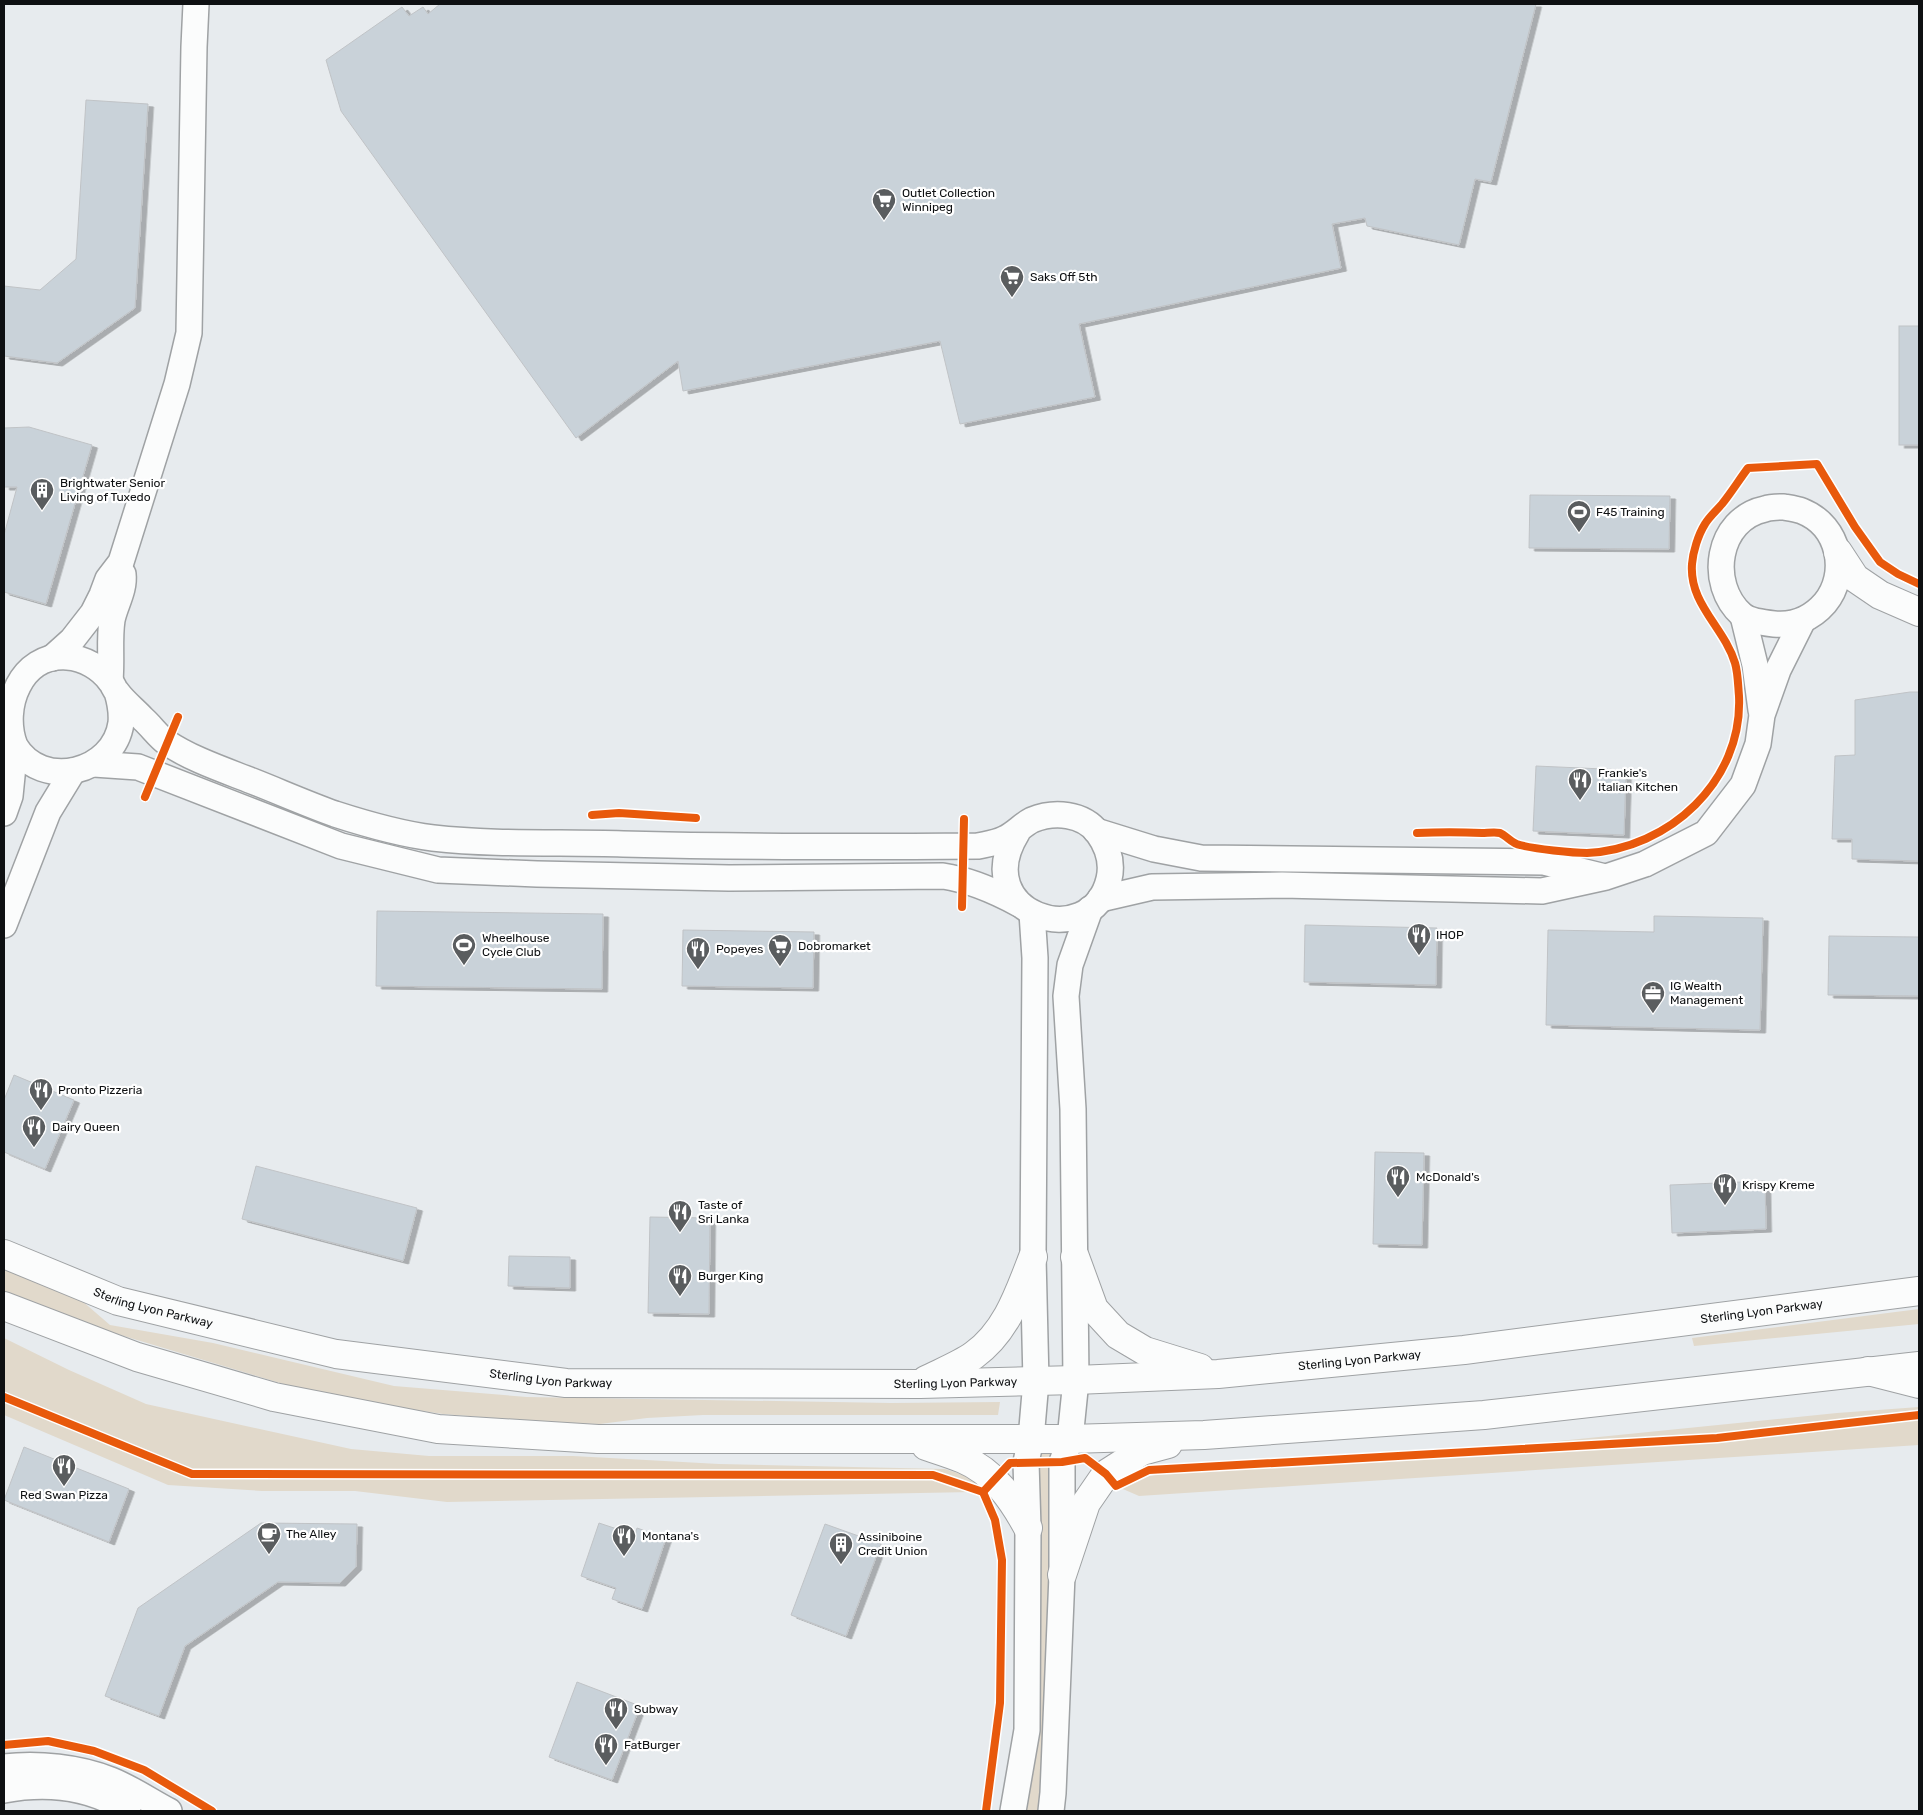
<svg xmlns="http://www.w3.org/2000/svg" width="1923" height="1815" font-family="Rubik,sans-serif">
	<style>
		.green { fill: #e1d9cb }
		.building { fill: #c9d2d9; stroke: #c0c3c6; filter: url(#shadow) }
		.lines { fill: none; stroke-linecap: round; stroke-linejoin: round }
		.street-casing { stroke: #9fa2a4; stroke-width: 28 }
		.secondary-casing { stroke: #9fa2a4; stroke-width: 30 }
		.primary-casing { stroke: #9fa2a4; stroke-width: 30 }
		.street { stroke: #fbfcfc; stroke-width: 25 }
		.secondary { stroke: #fbfcfc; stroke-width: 28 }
		.primary { stroke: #fbfcfc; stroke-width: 28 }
		.cycleway-casing { stroke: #fff; stroke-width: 11 }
		.cycleway { stroke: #e8590c; stroke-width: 8 }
		.labels { text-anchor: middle; stroke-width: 4.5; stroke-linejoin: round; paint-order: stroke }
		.poi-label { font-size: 12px; fill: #0e1012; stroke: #fff; text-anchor: start }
		.street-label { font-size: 12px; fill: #0e1012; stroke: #fff }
	</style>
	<defs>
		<filter id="shadow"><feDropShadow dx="5.5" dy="3" stdDeviation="0" flood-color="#0004"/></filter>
	</defs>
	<rect width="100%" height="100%" fill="#e7ebee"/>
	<g class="green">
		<polygon points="4,1254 52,1275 110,1325 213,1343 394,1386 527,1397 891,1403 1000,1402 998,1415 703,1415 647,1418 600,1424 559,1423 443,1414 367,1403 303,1390 4,1300"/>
		<polygon points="1919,1309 1919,1324 1694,1346 1692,1338"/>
		<polygon points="4,1338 69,1370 146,1404 351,1449 429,1456 573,1456 719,1464 945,1469 970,1477 983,1484 973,1492 447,1502 355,1491 262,1491 168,1485 4,1415"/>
		<polygon points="1919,1407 1919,1445 1139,1496 1116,1486 1139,1478 1165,1473 1518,1453 1549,1442 1837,1413"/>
		<polygon points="1031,1439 1070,1439 1051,1811 1013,1811"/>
	</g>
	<g class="building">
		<polygon points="440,4 1536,4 1491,182 1475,179 1459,245 1367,226 1365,218 1332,224 1341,268 1079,324 1095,397 960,424 940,341 683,391 678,361 576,438 341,111 326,60 402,7 409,16 423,7 428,14"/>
		<polygon points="86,100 148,104 135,308 57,363 4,356 4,286 40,290 76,259"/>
		<rect x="1899" y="326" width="20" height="119"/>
		<polygon points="29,427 92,445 46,604 4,592 4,535 17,487 4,487 4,428"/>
		<polygon points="1530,495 1670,496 1669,549 1529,548"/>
		<polygon points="1910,692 1919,692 1919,861 1852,859 1852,839 1832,839 1835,756 1855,755 1855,700"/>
		<polygon points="1536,766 1626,770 1624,835 1533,831"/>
		<polygon points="377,911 603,914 602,989 376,986"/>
		<polygon points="1654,916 1763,918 1760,1030 1546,1025 1548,930 1654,932"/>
		<polygon points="1305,925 1437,928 1436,985 1304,982"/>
		<polygon points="683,930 814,932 813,988 682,986"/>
		<polygon points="1829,936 1919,937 1919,996 1828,995"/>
		<polygon points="14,1075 74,1100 45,1169 4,1152 4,1100"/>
		<polygon points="1375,1152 1424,1153 1422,1245 1373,1244"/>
		<polygon points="256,1166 417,1208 403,1261 242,1219"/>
		<polygon points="1765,1181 1766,1229 1672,1233 1670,1185"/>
		<polygon points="650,1217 710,1218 709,1314 648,1313"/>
		<polygon points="509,1256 570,1257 570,1288 508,1286"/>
		<polygon points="24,1447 129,1489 109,1542 4,1500"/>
		<polygon points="261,1523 357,1524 356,1567 340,1583 278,1582 185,1646 159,1716 105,1696 138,1608"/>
		<polygon points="599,1523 635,1535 637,1528 666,1538 642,1609 612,1599 616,1588 581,1576"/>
		<polygon points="825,1524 881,1544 846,1636 791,1615"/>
		<polygon points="577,1682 640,1706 612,1780 549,1757"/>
	</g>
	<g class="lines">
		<g class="street-casing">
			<g id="street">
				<path d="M1784 507C1790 508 1797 509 1802 511 1840 526 1849 574 1825 603 1812 618 1794 626 1774 624 1765 623 1749 621 1742 615 1707 584 1717 519 1765 509 1771 507 1778 507 1784 507Z"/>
				<polyline points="1743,616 1755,665 1761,710"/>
				<polyline points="52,658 72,640 93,613 102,595 108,579 121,562 177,384 189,333 194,47 196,4"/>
				<path d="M110 680C112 660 109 639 112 620 115 605 125 590 123 574"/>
				<path d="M117 692C120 702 122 712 121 723 114 773 42 791 15 746 0 707 21 654 67 657 84 658 101 668 110 681 113 684 114 689 117 692 124 702 135 710 143 719 151 726 158 736 166 742 191 759 224 770 252 781 280 792 307 804 335 814 366 824 400 834 433 838 496 845 560 842 623 844 741 847 860 847 978 846 987 844 996 843 1004 839 1015 834 1022 825 1032 820 1054 811 1083 813 1098 833 1108 847 1113 862 1109 879 1091 955 967 914 1017 833"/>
				<path d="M94 764 138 767 341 846 438 870 537 874 729 878 943 876C970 880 995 891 1019 904"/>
				<polyline points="4,813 10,796 15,746"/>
				<polyline points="1096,831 1154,849 1201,858 1544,862 1601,876"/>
				<polyline points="1100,899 1152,887 1282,885 1542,891 1606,877 1645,864 1706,833 1743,785 1758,744 1762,715 1778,670 1803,620"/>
				<polyline points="4,925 48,812 73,771"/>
				<path d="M4 1767C38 1763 79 1767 111 1780 131 1788 150 1801 169 1811"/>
				<path d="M4 1790C47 1782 91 1787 128 1811"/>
				<polyline points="1013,1811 1027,1730 1028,1528 1026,1462 1031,1439 1036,1381 1033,1257 1035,958 1032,913"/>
				<polyline points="1051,1811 1053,1793 1062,1575 1062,1462 1070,1439 1076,1380 1073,1109 1066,996 1070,965 1090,909"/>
			</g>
		</g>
		<g class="secondary-casing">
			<g id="secondary">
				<path id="s1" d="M4 1254 118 1301 336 1354 566 1383 920 1384 1076 1380 1218 1374 1464 1350 1919 1291"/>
				<polyline points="1075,1257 1094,1309 1118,1335 1145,1351 1200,1368"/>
				<polyline points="4,1306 137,1357 274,1397 438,1429 598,1439 1070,1439 1204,1435 1484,1415 1919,1366"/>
				<path d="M926 1380C942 1372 960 1365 974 1355 1007 1331 1019 1293 1033 1257"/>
				<path d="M926 1446C938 1450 951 1454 963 1459 994 1472 1013 1500 1028 1528"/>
				<polyline points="1062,1575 1086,1503 1106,1474 1142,1451 1168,1444"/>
			</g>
		</g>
		<g class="primary-casing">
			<g id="primary">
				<polyline points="1838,552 1855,578 1880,595 1919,612"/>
				<polyline points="1868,1371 1919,1384"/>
			</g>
		</g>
		<use href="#street" class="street"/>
		<use href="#secondary" class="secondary"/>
		<use href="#primary" class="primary"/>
		<g class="cycleway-casing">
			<g id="cycleway">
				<polyline points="145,797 178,717"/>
				<polyline points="592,815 619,813 696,818"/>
				<path d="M1417 833C1439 832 1460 832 1482 833 1487 833 1495 832 1500 833 1507 836 1512 844 1520 845 1534 849 1573 853 1587 853 1669 849 1743 781 1739 696 1738 685 1738 673 1735 663 1724 627 1689 604 1692 564 1693 552 1698 535 1705 524 1709 517 1716 511 1722 504 1731 493 1739 480 1748 468L1817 464 1855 527 1880 562 1898 574 1919 584"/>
				<polyline points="962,907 964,819"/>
				<polyline points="4,1397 192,1474 933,1475 983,1492 1010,1463 1062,1462 1085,1458 1106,1474 1116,1486 1149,1470 1717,1438 1919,1415"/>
				<polyline points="983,1492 995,1520 1002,1560 1000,1703 986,1811"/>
				<polyline points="4,1745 48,1741 94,1751 144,1770 212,1811"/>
			</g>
		</g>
		<use href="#cycleway" class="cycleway"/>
	</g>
	<defs>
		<g id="supermarket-pin" transform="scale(1.25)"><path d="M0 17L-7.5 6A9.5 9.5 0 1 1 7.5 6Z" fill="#5a5d5f" stroke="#fff"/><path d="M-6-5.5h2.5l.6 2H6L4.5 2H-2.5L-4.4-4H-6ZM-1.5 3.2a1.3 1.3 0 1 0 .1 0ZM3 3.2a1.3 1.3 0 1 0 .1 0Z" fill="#fff"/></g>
		<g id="building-pin" transform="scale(1.25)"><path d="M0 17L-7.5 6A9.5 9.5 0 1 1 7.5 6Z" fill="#5a5d5f" stroke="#fff"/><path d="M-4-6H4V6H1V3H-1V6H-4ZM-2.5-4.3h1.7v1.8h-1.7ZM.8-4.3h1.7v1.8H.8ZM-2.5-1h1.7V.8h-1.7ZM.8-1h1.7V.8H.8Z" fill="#fff"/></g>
		<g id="stadium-pin" transform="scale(1.25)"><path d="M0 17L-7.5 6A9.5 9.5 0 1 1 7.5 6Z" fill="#5a5d5f" stroke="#fff"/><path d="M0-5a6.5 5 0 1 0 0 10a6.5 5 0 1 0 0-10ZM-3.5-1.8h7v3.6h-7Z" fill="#fff"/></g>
		<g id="restaurant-pin" transform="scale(1.25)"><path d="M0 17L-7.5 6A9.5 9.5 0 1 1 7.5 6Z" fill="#5a5d5f" stroke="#fff"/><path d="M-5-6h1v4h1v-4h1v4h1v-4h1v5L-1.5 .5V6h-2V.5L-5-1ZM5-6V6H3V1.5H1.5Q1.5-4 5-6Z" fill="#fff"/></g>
		<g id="office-pin" transform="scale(1.25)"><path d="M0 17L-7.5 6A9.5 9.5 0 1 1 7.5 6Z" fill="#5a5d5f" stroke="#fff"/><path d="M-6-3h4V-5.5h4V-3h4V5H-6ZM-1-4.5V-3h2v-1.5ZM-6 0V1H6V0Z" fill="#fff"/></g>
		<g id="cafe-pin" transform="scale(1.25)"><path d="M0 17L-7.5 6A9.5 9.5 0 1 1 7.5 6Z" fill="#5a5d5f" stroke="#fff"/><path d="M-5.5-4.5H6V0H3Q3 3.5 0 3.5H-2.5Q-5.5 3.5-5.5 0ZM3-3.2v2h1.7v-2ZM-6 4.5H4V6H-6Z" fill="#fff"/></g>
	</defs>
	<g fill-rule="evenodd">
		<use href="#supermarket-pin" x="884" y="200"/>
		<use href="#supermarket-pin" x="1012" y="277"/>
		<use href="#building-pin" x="42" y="490"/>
		<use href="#stadium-pin" x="1579" y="512"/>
		<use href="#restaurant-pin" x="1580" y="780"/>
		<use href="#restaurant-pin" x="1419" y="935"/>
		<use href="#stadium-pin" x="464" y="945"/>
		<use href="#supermarket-pin" x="780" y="946"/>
		<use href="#restaurant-pin" x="698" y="949"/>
		<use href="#office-pin" x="1653" y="993"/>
		<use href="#restaurant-pin" x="41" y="1090"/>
		<use href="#restaurant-pin" x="34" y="1127"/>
		<use href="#restaurant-pin" x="1398" y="1177"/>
		<use href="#restaurant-pin" x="1725" y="1185"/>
		<use href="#restaurant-pin" x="680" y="1212"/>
		<use href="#restaurant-pin" x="680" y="1276"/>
		<use href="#restaurant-pin" x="64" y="1466"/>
		<use href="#cafe-pin" x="269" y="1534"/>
		<use href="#restaurant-pin" x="624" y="1536"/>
		<use href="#building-pin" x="841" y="1544"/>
		<use href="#restaurant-pin" x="616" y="1709"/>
		<use href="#restaurant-pin" x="606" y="1745"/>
	</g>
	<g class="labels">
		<g class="poi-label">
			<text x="902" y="197">Outlet Collection<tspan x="902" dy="14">Winnipeg</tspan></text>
			<text x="1030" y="281">Saks Off 5th</text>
			<text x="60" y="487">Brightwater Senior<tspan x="60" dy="14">Living of Tuxedo</tspan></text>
			<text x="1596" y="516">F45 Training</text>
			<text x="1598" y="777">Frankie's<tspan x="1598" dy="14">Italian Kitchen</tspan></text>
			<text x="1436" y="939">IHOP</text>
			<text x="482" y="942">Wheelhouse<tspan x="482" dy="14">Cycle Club</tspan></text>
			<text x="798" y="950">Dobromarket</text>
			<text x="716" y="953">Popeyes</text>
			<text x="1670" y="990">IG Wealth<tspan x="1670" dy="14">Management</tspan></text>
			<text x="58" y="1094">Pronto Pizzeria</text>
			<text x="52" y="1131">Dairy Queen</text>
			<text x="1416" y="1181">McDonald's</text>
			<text x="1742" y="1189">Krispy Kreme</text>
			<text x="698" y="1209">Taste of<tspan x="698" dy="14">Sri Lanka</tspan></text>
			<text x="698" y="1280">Burger King</text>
			<text x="64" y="1499" text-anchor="middle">Red Swan Pizza</text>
			<text x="286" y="1538">The Alley</text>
			<text x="642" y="1540">Montana's</text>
			<text x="858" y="1541">Assiniboine<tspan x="858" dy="14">Credit Union</tspan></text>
			<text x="634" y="1713">Subway</text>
			<text x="624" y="1749">FatBurger</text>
		</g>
		<g class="street-label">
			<text dy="4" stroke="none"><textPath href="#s1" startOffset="159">Sterling Lyon Parkway</textPath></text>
			<text dy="4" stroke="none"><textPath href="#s1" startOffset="1779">Sterling Lyon Parkway</textPath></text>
			<text dy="4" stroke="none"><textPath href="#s1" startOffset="1374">Sterling Lyon Parkway</textPath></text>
			<text dy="4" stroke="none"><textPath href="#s1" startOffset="564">Sterling Lyon Parkway</textPath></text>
			<text dy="4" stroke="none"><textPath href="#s1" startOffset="969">Sterling Lyon Parkway</textPath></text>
		</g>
	</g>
	<rect width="1923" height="1815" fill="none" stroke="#0e1012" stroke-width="10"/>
</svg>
